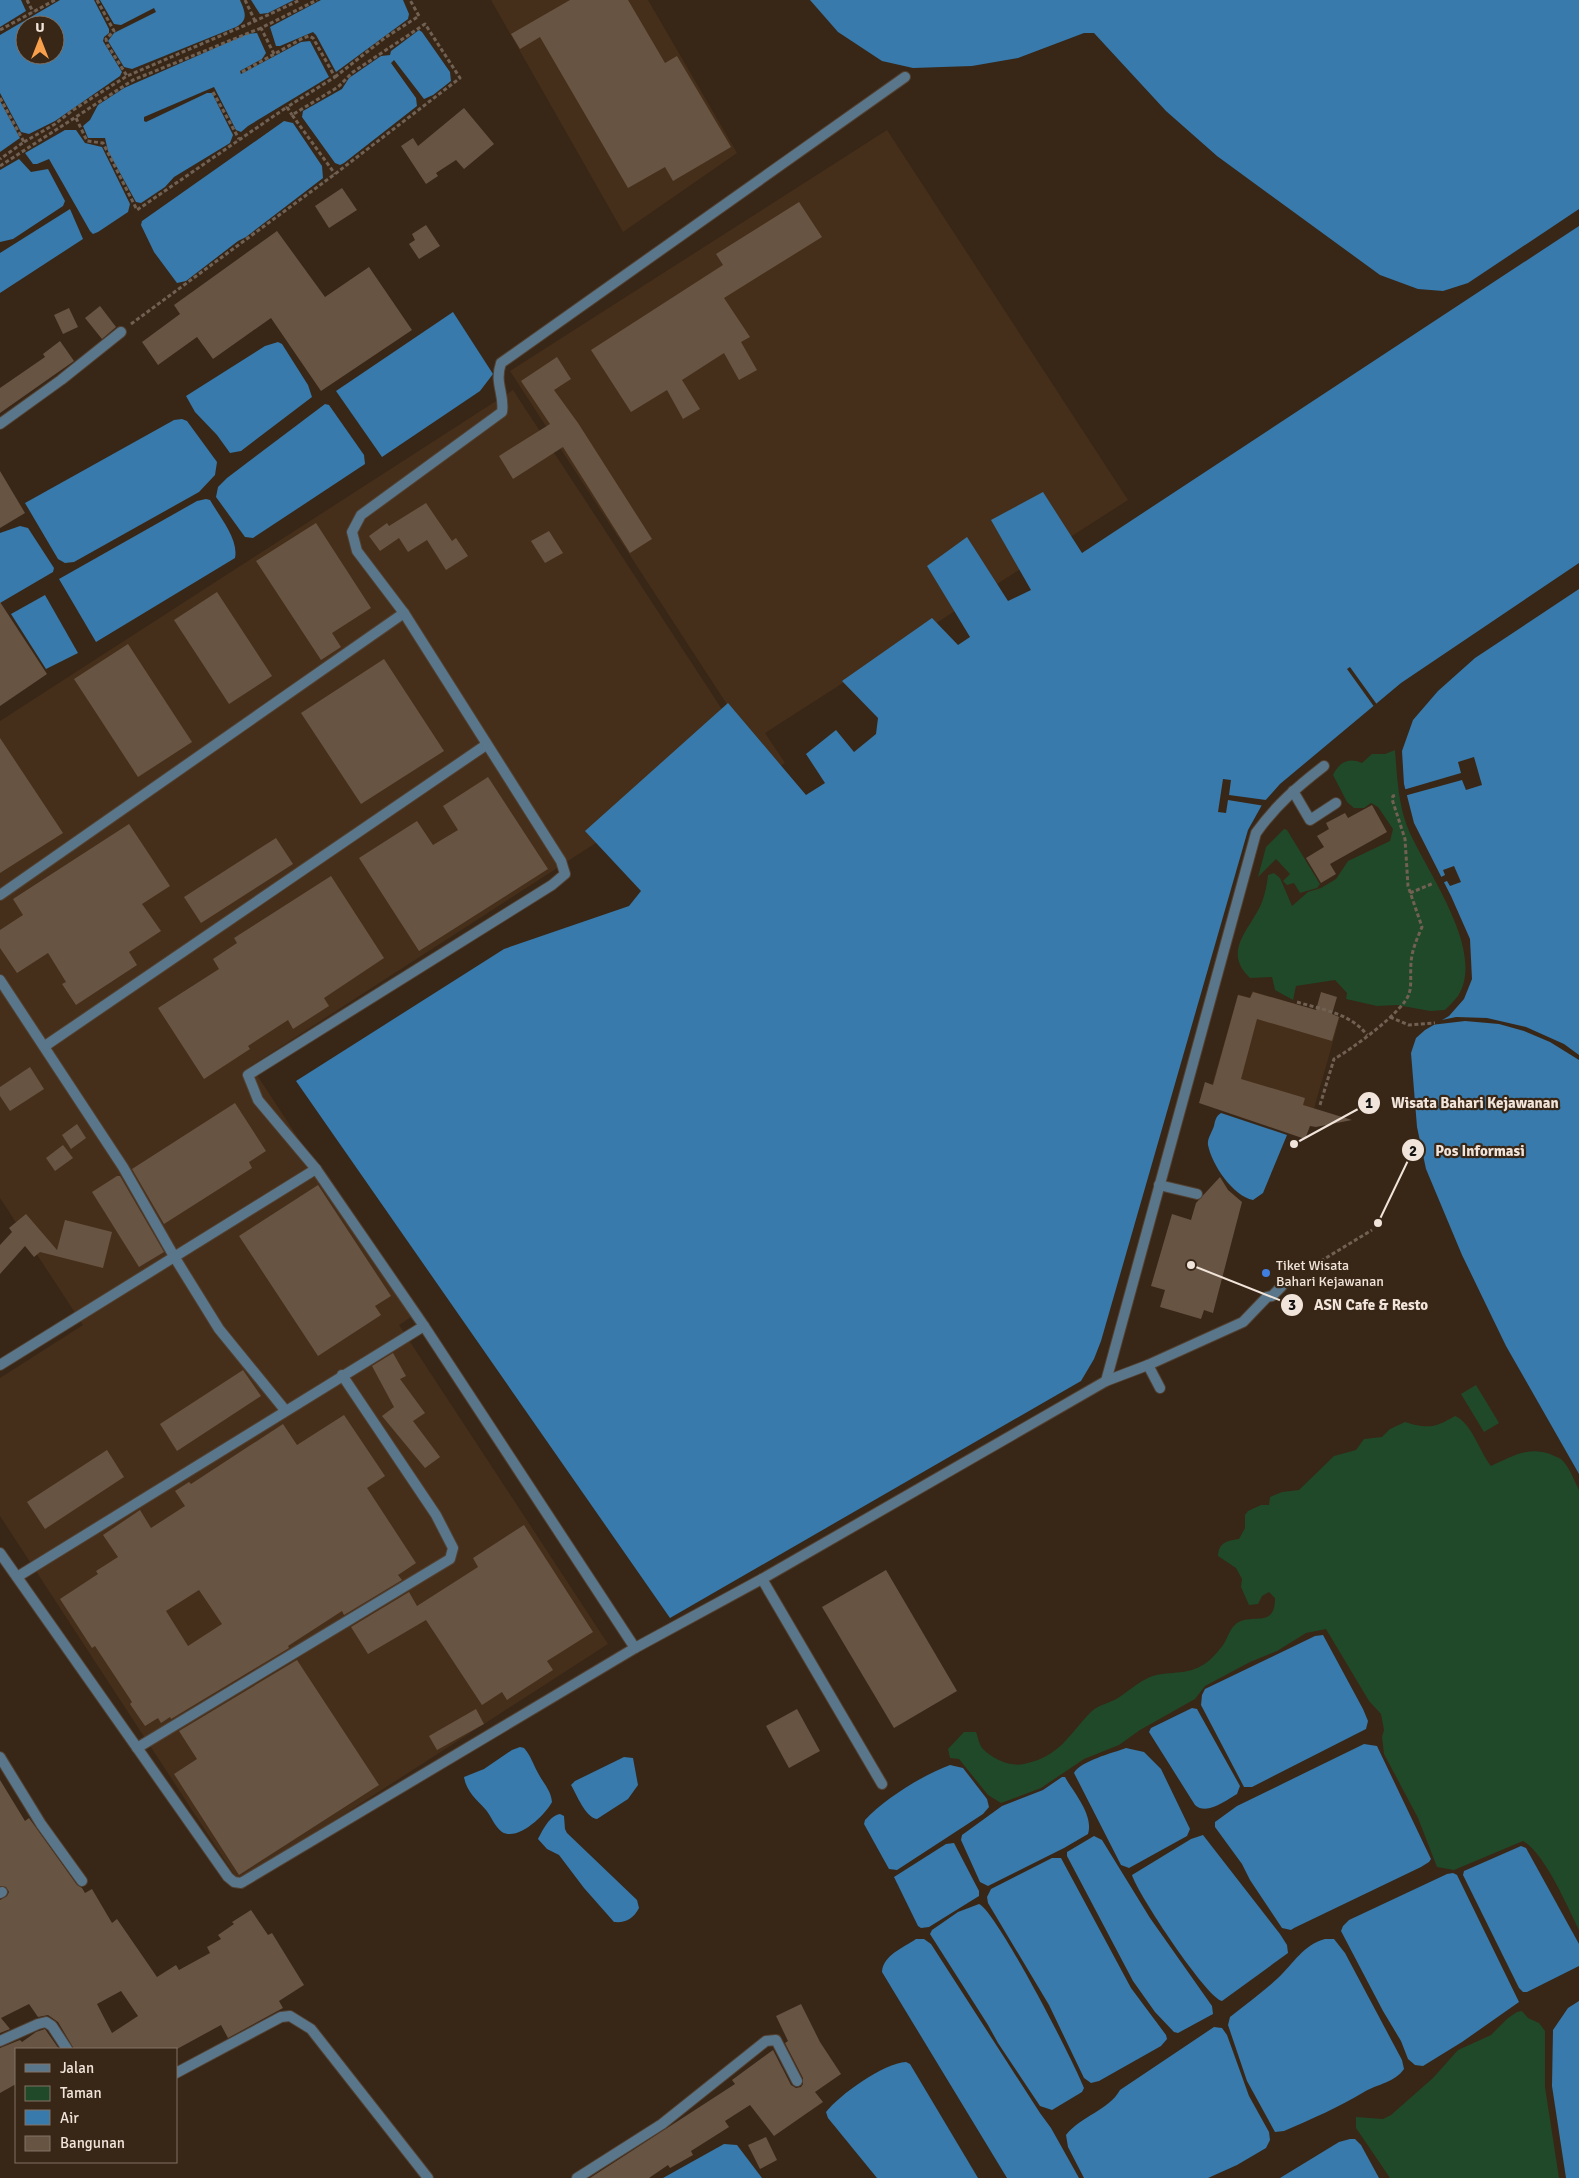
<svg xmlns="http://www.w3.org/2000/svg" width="1579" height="2178" font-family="Signika,sans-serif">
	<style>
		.built { fill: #462f1a }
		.green { fill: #204929 }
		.water { fill: #377aab; fill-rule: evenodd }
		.pier { fill: #382617 }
		.building { fill: #685443; fill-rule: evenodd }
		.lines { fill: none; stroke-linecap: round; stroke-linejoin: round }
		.lane-casing { stroke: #524132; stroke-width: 12 }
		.street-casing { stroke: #524132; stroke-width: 12 }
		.path { stroke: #716153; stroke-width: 3; stroke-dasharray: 4 2.5; stroke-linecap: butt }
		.lane { stroke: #5a768a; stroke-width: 10 }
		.street { stroke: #5a768a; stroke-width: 10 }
		.shop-dot { fill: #3f7fe0; stroke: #382617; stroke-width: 2 }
		.labels { text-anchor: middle; stroke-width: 4.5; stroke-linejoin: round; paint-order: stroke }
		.poi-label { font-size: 14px; fill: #f1e5db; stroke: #382617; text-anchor: start }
		.leader { fill: none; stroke: #f1e5db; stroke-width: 2 }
		.callout-dot { fill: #f1e5db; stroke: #382617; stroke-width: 2 }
		.mark-label { font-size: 15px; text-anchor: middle; font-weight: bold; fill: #111 }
		.callout-label { font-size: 15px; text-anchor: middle; font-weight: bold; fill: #f1e5db; stroke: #382617; stroke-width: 4.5; stroke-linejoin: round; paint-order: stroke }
	</style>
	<rect width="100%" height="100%" fill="#382617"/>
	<g class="built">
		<polygon points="491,0 648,0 737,153 623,232"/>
		<polygon points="887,130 1128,500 765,733 785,763 771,772 510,371"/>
		<polygon points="513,390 746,746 251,1066 414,1315 399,1325 608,1644 239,1882 0,1516 0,1378 83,1325 0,1198 0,721"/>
		<polygon points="1252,991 1340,1017 1309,1126 1231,1091 1212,1085 1238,994 1250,998"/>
	</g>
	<g class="green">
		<path d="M1395 750C1397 775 1398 802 1407 826 1424 869 1487 950 1458 996 1454 1001 1449 1006 1445 1010L1430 1011 1397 1005 1377 1006 1346 999 1347 993 1335 980 1296 986 1293 1000 1275 990 1272 977 1250 978C1221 951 1251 929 1262 902 1265 894 1267 885 1268 875L1274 873 1280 878 1292 906 1308 892 1321 888 1336 879 1348 861 1390 841 1393 829 1378 807 1371 803 1364 808H1354L1347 802 1333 775C1339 762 1349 757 1362 763L1372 754H1385Z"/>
		<polygon points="1284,829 1287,830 1320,884 1317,888 1300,893 1294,883 1287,885 1283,881 1290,874 1276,859 1258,877 1266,847"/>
		<polygon points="1476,1385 1499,1423 1484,1432 1461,1394"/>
		<path d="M1455 1416C1472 1423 1479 1451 1491 1466 1511 1457 1528 1446 1550 1454 1553 1456 1558 1457 1561 1459 1569 1466 1574 1480 1579 1490V1930C1567 1906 1545 1854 1523 1841L1454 1870 1437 1867 1418 1818 1384 1754 1382 1737 1384 1730 1381 1714 1369 1701 1326 1629 1306 1633 1277 1651 1250 1662 1205 1686 1195 1699 1140 1730 1119 1745 1084 1759 1041 1788 1001 1803 988 1795 959 1759 950 1758 948 1749 964 1732H976C978 1737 979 1745 983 1749 993 1759 1010 1767 1024 1764 1061 1756 1068 1735 1091 1712 1098 1705 1110 1703 1118 1698 1127 1692 1136 1684 1146 1679 1162 1670 1184 1676 1201 1666 1208 1663 1218 1652 1223 1645 1228 1638 1229 1629 1237 1623 1253 1613 1275 1629 1275 1598L1269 1592 1262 1596 1258 1604 1249 1605 1241 1587 1242 1579 1236 1568 1218 1556C1219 1542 1227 1541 1239 1539L1245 1528V1515L1248 1511 1261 1505H1269L1270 1497 1282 1492 1299 1490 1334 1456 1356 1450 1364 1439 1382 1437 1390 1429 1405 1422C1428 1429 1435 1428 1455 1416Z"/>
		<polygon points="1522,2011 1528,2018 1539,2023 1545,2031 1545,2087 1559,2178 1390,2178 1356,2128 1356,2117 1383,2119 1391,2115 1433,2078 1458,2050 1491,2035 1508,2018 1517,2012"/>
	</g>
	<g class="water">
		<polygon points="0,0 21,0 26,11 0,27"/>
		<path d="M60 0H94L109 29V33L104 37 103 41 122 72 120 76 55 121 29 134 21 132 0 93V35ZM25 25H55V55H25Z"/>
		<path d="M100 0H240C245 12 249 20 236 27L132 69 124 67 108 41 114 33 156 12 154 8 121 25 114 24Z"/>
		<polygon points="251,0 294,0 268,13 260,14"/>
		<polygon points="321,0 403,0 409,14 408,19 336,72 316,35 313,32 280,46 276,46 270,27"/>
		<polygon points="810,0 1579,0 1579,209 1468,283 1443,291 1418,289 1380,275 1217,156 1166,111 1094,33 1084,33 1018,58 972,66 913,68 882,61 838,32"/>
		<polygon points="419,30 422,32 450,72 451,81 433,95 424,99 394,60 391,63 416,98 417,106 344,163 340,165 335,163 302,117 303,111 342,89 349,78 381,56 390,55 391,51"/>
		<polygon points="257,33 266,53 262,59 240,71 241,74 301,42 310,41 329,77 248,126 241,132 236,130 214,87 144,117 144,121 146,122 207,93 212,93 233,135 230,143 174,177 165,187 141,203 136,202 108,151 105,138 88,138 83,126 90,120 98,105 124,88 247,34"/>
		<polygon points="0,101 20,138 0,152"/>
		<polygon points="284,121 293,123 322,166 323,178 246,237 238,241 186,281 177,283 154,252 141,225 142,221"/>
		<polygon points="65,130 76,130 85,143 102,147 130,204 128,212 98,232 93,234 90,231 49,159 37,164 33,164 25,153"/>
		<polygon points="19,159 31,172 48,169 65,201 63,206 13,239 0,242 0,170"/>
		<polygon points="70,209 83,239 0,293 0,253"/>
		<polygon points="1579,226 1579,563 1401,683 1280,784 1263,803 1248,830 1101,1341 1094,1359 1081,1381 670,1618 296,1081 504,949 629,906 641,891 585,831 728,703 806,795 825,783 806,754 836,730 854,752 876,734 878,718 842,681 932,618 958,645 970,637 927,566 967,537 1008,601 1031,590 991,520 1043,492 1082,553"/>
		<polygon points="453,312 493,374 480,391 382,457 336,391"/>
		<polygon points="278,342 282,344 308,385 312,397 241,451 230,453 217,435 195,412 186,396 265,346"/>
		<polygon points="325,404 329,405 364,455 365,464 253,538 245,537 216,497 218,487 227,478"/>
		<polygon points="182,419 187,421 217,462 215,475 199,492 74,562 65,563 58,559 25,503 174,420"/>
		<path d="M206 499 210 500C219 516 239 539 235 558L96 642 59 579 197 501Z"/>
		<polygon points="20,526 28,528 54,568 53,572 0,603 0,533"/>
		<polygon points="1579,589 1579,1474 1506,1346 1462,1255 1426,1169 1417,1127 1411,1053 1416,1038 1425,1030 1449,1016 1464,999 1472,979 1470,939 1451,896 1414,823 1404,784 1402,751 1413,720 1438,691 1475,658"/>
		<polygon points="45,595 78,653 46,669 11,614"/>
		<path d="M1221 1113 1287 1135 1263 1193 1253 1200C1233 1196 1212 1165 1208 1145 1207 1139 1212 1132 1214 1126 1215 1121 1216 1116 1221 1113Z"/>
		<polygon points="1323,1635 1363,1709 1368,1721 1366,1729 1252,1787 1244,1787 1201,1705 1202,1695 1205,1689 1315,1636"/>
		<path d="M1192 1708 1197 1709 1240 1786 1237 1794C1226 1800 1207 1816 1195 1805L1149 1732 1151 1728Z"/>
		<polygon points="1364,1744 1377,1746 1431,1859 1429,1862 1421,1867 1294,1928 1291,1930 1282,1928 1250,1880 1242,1864 1215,1827 1215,1822 1237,1806"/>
		<path d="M520 1747 524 1748C531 1756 533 1764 538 1773 543 1783 551 1790 552 1802 546 1814 518 1842 502 1832 495 1827 491 1816 486 1810 477 1800 466 1791 464 1777L484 1769 512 1750Z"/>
		<path d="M1126 1748 1144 1752 1161 1769 1190 1829 1187 1836 1129 1868 1121 1865 1074 1773C1080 1761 1113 1753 1126 1748Z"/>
		<path d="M624 1757 633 1758 638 1785 628 1799 597 1819C585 1817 577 1795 571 1785L575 1781Z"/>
		<path d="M950 1765 963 1768 987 1799 989 1807 983 1814 897 1870 889 1869 864 1824 865 1820C884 1799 923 1775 950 1765Z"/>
		<path d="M1062 1777H1065C1074 1793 1094 1815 1088 1834L1064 1848 988 1886 980 1882 961 1840 962 1835 1002 1806 1043 1790Z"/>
		<path d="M560 1814 564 1816 565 1829 567 1833 637 1900 639 1908C633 1919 626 1923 614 1922L584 1888 559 1855 547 1849 538 1839C543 1830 549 1816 560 1814Z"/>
		<path d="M1203 1835 1280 1934 1287 1945 1288 1953 1222 2001C1207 1999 1137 1893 1132 1875L1191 1839Z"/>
		<polygon points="1094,1836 1102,1840 1150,1918 1212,2006 1213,2014 1178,2033 1174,2032 1155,2012 1133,1981 1067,1856 1067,1852"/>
		<polygon points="954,1843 979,1891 979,1896 929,1927 921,1928 918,1926 894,1877 946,1844"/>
		<polygon points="1521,1846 1526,1848 1579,1944 1579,1966 1527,1992 1523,1992 1519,1988 1463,1875 1464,1871"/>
		<polygon points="1052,1858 1061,1858 1131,1988 1166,2035 1167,2039 1161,2046 1099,2081 1091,2083 1084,2078 1049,2005 988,1903 987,1897 991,1889"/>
		<polygon points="1453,1873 1457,1875 1519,2002 1462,2042 1423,2066 1415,2065 1408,2059 1401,2041 1383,2011 1341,1931 1343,1926 1349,1920 1447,1874"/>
		<path d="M979 1904C997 1912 1074 2062 1084 2088L1082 2092 1052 2110 1040 2106 998 2043 988 2025 930 1934 932 1930 958 1912Z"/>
		<path d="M916 1939H924L931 1944 1040 2113 1051 2128 1079 2178H1007L882 1972C883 1955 903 1948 916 1939Z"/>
		<path d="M1325 1939H1334L1345 1953 1402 2060 1404 2069C1395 2082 1378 2084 1364 2092 1339 2107 1312 2119 1284 2131L1275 2132 1247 2081 1228 2025 1230 2017C1246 2004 1263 1992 1278 1978 1294 1963 1303 1945 1325 1939Z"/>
		<polygon points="1579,2001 1579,2178 1566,2178 1552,2086 1553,2030 1568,2008"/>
		<path d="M1214 2027 1222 2028 1227 2035 1249 2096 1269 2132 1270 2140 1266 2148 1237 2165 1208 2178H1084L1068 2147 1066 2135C1081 2116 1109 2110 1120 2090Z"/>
		<path d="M906 2062 910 2064 978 2178H877L828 2118 826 2112C839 2095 884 2063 906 2062Z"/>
		<polygon points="1350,2139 1355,2139 1361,2145 1379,2178 1280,2178 1339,2142"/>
		<polygon points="724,2144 737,2145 762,2178 663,2178"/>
	</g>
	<g class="pier">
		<polygon points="1350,667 1378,706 1375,708 1347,669"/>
		<polygon points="1474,757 1482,785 1466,790 1462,780 1404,796 1403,790 1461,773 1458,762"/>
		<polygon points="1223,779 1231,780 1229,795 1266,800 1265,806 1228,800 1226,813 1218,812"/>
		<polygon points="1454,866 1461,882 1450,886 1447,881 1442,883 1439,878 1445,875 1443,870"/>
		<polygon points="1456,1017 1487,1018 1526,1027 1564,1044 1579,1055 1579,1060 1550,1042 1524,1031 1499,1024 1465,1021 1431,1025 1437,1021"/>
	</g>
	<g class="building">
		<polygon points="570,0 628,0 665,63 677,56 731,147 673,181 665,167 628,188 540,37 520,49 511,34"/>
		<polygon points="464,108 494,144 464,169 456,160 436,173 438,176 426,184 401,146 413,138 418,146"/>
		<polygon points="342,188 357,210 329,228 315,206"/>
		<polygon points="799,202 822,237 724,298 750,337 741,342 757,370 739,380 724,353 682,380 700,409 683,419 667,390 631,412 591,350 723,265 716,254"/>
		<polygon points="426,225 440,246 419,259 409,244 415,240 412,234"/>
		<polygon points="277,231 325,297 369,267 412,330 321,391 271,318 213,359 197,337 158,365 142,342 180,314 174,305"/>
		<polygon points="100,306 116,327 102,339 85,318"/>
		<polygon points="69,308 78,327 63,334 54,315"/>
		<polygon points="60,341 74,361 0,413 0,388 45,357 43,354"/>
		<polygon points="557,357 571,379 554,390 578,423 652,539 630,553 563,447 513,479 499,456 550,424 521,381"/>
		<polygon points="0,471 25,513 0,528"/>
		<polygon points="426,503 452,541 456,538 468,556 446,570 427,540 408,552 399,538 380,551 369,536 387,523 389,526"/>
		<polygon points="316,523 371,608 332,633 341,647 321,660 256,561"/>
		<polygon points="549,531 563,553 545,563 531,541"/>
		<polygon points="217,592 272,676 229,704 174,620"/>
		<polygon points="0,602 47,674 0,706"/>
		<polygon points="128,644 192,742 138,777 74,679"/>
		<polygon points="384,659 444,751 361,804 301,713"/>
		<polygon points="0,738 63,833 0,873"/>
		<polygon points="488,777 548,869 419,951 359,858 417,821 433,845 458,830 443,806"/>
		<polygon points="1372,805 1387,832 1330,864 1336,874 1321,883 1306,858 1324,847 1317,836 1329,829 1326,823 1345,813 1348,818"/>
		<polygon points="129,824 170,886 142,904 161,931 129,952 137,965 76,1005 62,984 66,982 48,953 17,973 0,948 0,930 23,915 13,899"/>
		<polygon points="276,838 293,864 201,923 184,897"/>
		<polygon points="331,876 384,958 324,998 329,1006 293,1029 288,1020 248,1046 250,1049 204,1079 158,1008 219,969 213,959 237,943 234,938"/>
		<polygon points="1253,992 1316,1010 1321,992 1337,997 1332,1014 1339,1017 1332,1041 1257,1019 1241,1079 1305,1098 1303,1105 1352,1120 1316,1127 1310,1126 1305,1139 1199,1103 1205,1082 1213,1085 1238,995 1250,998"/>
		<polygon points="30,1067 44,1089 10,1111 0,1096 0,1087"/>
		<polygon points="235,1103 266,1151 249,1162 252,1168 164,1224 132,1169"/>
		<polygon points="77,1124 86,1138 71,1149 62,1135"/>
		<polygon points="63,1145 73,1158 55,1171 46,1158"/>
		<polygon points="117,1176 120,1176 164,1252 139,1267 92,1192"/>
		<polygon points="1220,1177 1228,1190 1242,1202 1213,1313 1204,1310 1201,1319 1160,1307 1165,1290 1151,1286 1172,1214 1191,1220 1196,1203"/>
		<polygon points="318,1185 391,1296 375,1306 381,1315 318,1356 239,1236"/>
		<polygon points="26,1214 57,1250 65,1220 112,1232 103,1268 40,1252 34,1257 25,1246 0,1274 0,1245 12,1232 9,1228"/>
		<polygon points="393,1353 406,1376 400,1379 425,1413 413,1421 440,1457 425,1468 382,1416 394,1407 372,1366"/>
		<polygon points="243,1370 261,1396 177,1451 160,1424"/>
		<path d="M344 1415 385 1476 367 1488 416 1563 398 1575 402 1580 344 1615 342 1611 288 1646 289 1648 171 1719 170 1717 161 1723 158 1718 145 1726 130 1704 132 1702 95 1646 92 1648 60 1599 98 1574 96 1571 118 1557 103 1535 140 1510 151 1528 185 1506 175 1491 189 1482 191 1484 283 1424 297 1445ZM199 1590 222 1624 188 1646 166 1611Z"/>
		<polygon points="107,1450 124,1477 45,1529 27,1502"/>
		<polygon points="524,1525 593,1632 547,1661 553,1670 507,1700 502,1692 482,1705 426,1620 368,1654 351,1627 409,1592 417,1606 478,1567 473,1558"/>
		<polygon points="886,1570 957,1691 894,1728 822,1607"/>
		<polygon points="297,1660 379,1785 239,1875 174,1774 197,1759 179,1731"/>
		<polygon points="476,1709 484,1724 437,1750 429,1736"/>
		<polygon points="797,1709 820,1751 789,1768 766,1726"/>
		<path d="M0 1780 25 1821 29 1818 77 1885 82 1888 85 1893 92 1889 112 1923 117 1919 157 1977 176 1965 179 1970 210 1953 207 1947 221 1939 218 1935 234 1924 232 1922 251 1910 268 1935 272 1933 304 1985 279 2001 283 2008 228 2038 221 2025 177 2049H74L58 2022 48 2015 38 2017 29 2004 1 2018 10 2029 0 2033V1900L7 1896 9 1892 6 1887 0 1886ZM121 1991 138 2016 112 2033 97 2004Z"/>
		<polygon points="801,2004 820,2042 841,2074 815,2092 823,2102 774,2136 750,2105 725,2121 729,2127 691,2151 693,2155 670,2168 668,2165 649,2178 590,2178 735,2084 732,2080 773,2050 791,2085 796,2088 801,2087 803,2084 803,2078 785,2043 788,2041 776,2016"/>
		<polygon points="45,2029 59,2049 16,2049 16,2084 0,2093 0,2048 20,2040 22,2042 36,2032"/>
		<polygon points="766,2137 777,2160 760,2169 748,2145"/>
	</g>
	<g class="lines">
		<g class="lane-casing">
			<g id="lane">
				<polyline points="1293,791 1310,820 1336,803"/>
				<polyline points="0,895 404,613"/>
				<polyline points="0,980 123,1167 175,1258 219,1329 285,1410"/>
				<polyline points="45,1046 486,745"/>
				<polyline points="1159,1185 1197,1194"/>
				<polyline points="0,1365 316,1169"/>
				<polyline points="1148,1365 1160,1388"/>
				<path d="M1106 1381 1256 833C1276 805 1297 787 1324 766"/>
				<polyline points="0,1553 228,1877 234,1882 241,1883 635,1648 762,1579 1106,1381 1148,1365 1243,1322 1267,1297 1272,1296 1282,1286"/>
				<polyline points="17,1577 424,1326"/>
				<polyline points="762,1579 882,1784"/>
				<path d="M635 1648 424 1326 316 1169 258 1100 248 1075 552 885 565 874 561 861 404 613 357 551 352 532 361 515 502 412C505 394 494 384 501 363L905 77"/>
				<polyline points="137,1748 450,1559 453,1548 436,1515 342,1375"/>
			</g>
		</g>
		<g class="street-casing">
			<g id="street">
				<polyline points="0,424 61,380 121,332"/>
				<polyline points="0,1757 41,1824 82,1881"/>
				<polyline points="0,1893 2,1892"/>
				<polyline points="0,2041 38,2024 46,2022 52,2026 67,2049"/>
				<polyline points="176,2073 281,2017 290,2016 311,2029 428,2178"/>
				<polyline points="577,2178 662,2124 766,2041 776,2040 797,2081"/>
			</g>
		</g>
		<g class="path">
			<polyline points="27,0 33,12"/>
			<polyline points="97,0 114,31 106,39 107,44 127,76"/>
			<polyline points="245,0 255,21"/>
			<polyline points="0,30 55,0"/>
			<polyline points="274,54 261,28 317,0"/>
			<polyline points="242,72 303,38 309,36 313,38 335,77 287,107 292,115"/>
			<polyline points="335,77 386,37 419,16 410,0"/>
			<polyline points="213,92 239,139"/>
			<polyline points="0,98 24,142 0,159"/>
			<polyline points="76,118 87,141 103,143 137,210 287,107"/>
			<polyline points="24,142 55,124 73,110 127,76 255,21 300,0"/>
			<polyline points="0,166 133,80 261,28"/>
			<polyline points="131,324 335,174 460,78 425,24 353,72 338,87 292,115 335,174"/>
			<polyline points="1410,893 1434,883"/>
			<path d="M1297 1002C1323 1010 1350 1013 1367 1035"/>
			<polyline points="1390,1017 1409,1025 1435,1023"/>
			<path d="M1320 1105 1334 1059C1352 1049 1403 1012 1409 994 1412 985 1410 973 1411 963 1412 949 1417 939 1422 927L1408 886 1405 839 1392 799 1393 796 1397 795"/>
			<polyline points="1302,1264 1316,1264 1372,1230"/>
		</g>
		<use href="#lane" class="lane"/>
		<use href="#street" class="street"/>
	</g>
	<circle class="shop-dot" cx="1266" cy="1273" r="5"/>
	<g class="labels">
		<g class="poi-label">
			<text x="1276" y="1270">Tiket Wisata<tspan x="1276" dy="16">Bahari Kejawanan</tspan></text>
		</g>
	</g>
	<path class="leader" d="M1294 1144L1369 1103M1378 1223L1413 1150M1191 1265L1292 1305"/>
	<g class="callout-dot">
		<circle cx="1294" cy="1144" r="5"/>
		<circle cx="1378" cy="1223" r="5"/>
		<circle cx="1191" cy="1265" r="5"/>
		<circle cx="1369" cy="1103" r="12"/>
		<circle cx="1413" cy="1150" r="12"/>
		<circle cx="1292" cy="1305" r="12"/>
	</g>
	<g class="mark-label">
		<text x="1369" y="1108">1</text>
		<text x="1413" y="1156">2</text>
		<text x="1292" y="1310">3</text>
	</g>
	<g class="callout-label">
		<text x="1475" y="1108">Wisata Bahari Kejawanan</text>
		<text x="1480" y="1156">Pos Informasi</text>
		<text x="1371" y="1310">ASN Cafe &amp; Resto</text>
	</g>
	<rect x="15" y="2048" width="162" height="115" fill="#382617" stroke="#827265"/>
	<rect x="25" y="2064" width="25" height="8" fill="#5a768a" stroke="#827265"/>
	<text x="60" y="2073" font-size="15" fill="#f1e5db">Jalan</text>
	<rect x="25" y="2086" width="25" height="15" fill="#204929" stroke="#827265"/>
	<text x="60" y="2098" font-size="15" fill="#f1e5db">Taman</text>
	<rect x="25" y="2110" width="25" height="15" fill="#377aab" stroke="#827265"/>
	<text x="60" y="2123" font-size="15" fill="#f1e5db">Air</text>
	<rect x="25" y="2136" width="25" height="15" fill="#685443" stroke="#827265"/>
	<text x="60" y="2148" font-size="15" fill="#f1e5db">Bangunan</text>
	<g transform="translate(40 40)"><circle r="24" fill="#382617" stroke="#827265"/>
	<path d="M0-4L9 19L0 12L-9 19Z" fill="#f9a04c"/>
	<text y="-8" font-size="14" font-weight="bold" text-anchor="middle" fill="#f1e5db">U</text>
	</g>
</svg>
